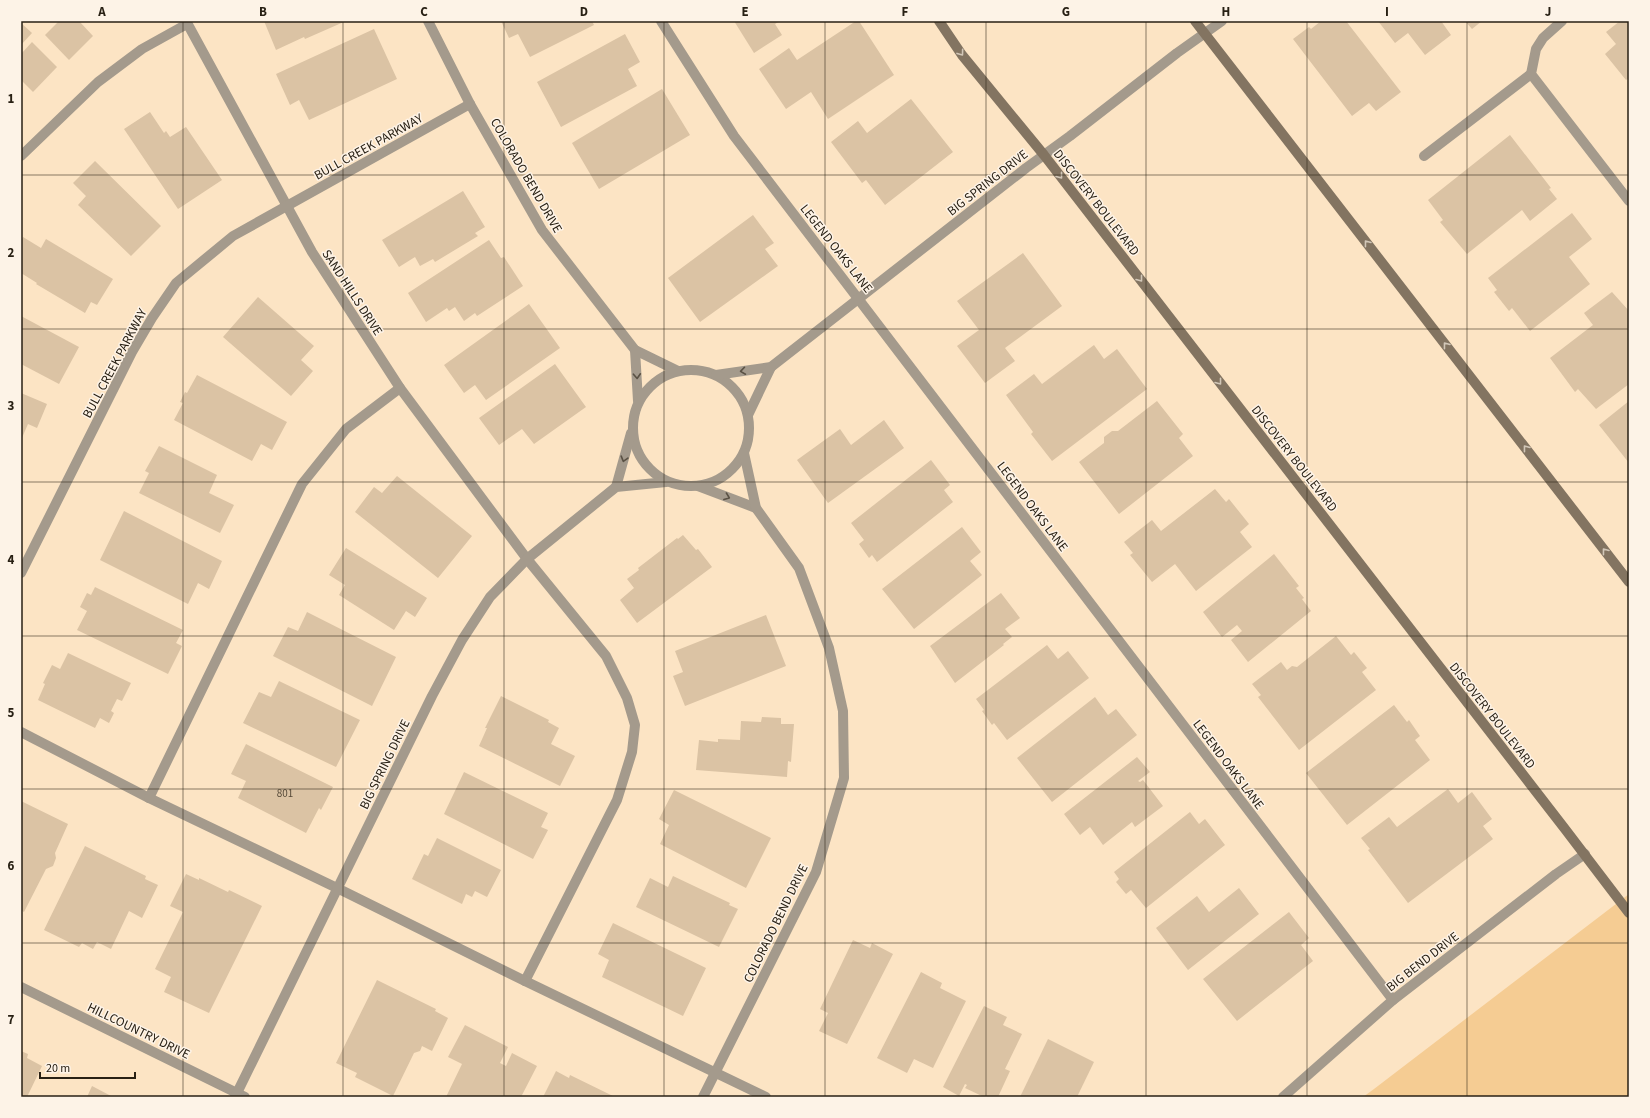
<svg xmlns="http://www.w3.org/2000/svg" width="1650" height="1118" font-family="'Source Sans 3',sans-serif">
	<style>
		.green { fill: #f5cc93 }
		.building { fill: #dbc3a4 }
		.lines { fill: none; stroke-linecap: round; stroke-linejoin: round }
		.lane { stroke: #a49a8c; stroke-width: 10 }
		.street { stroke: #a49a8c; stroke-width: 10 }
		.secondary { stroke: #837461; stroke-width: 10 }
		.oneway { stroke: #d2c7b8 }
		.oneway2 { stroke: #5a5144 }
		.grid { fill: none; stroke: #282014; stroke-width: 1; stroke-opacity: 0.55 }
		.labels { text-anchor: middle; stroke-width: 3; stroke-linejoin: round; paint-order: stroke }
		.number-label { font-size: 11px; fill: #554938 }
		.street-label { font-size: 13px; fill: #282014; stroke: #fdf3e7 }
		.neatline { fill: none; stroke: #282014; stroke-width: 1.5 }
		.grid-label { font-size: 13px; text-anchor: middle; font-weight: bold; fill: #282014 }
	</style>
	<rect width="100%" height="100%" fill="#fce4c4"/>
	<polygon class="green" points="1629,894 1629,1097 1363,1097 1374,1089"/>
	<g class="building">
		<polygon points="59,21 79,21 93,36 69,60 45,35"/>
		<polygon points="264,21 346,21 305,39 304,37 276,50"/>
		<polygon points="501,21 592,21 594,25 530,57 518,34 509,38"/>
		<polygon points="734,21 780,21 775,24 782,35 754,53"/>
		<polygon points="856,21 859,21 894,75 828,119 811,92 786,109 759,69 789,48 797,60"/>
		<polygon points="1321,21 1346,21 1401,92 1376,111 1369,103 1352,116 1293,39 1309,27 1311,29"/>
		<polygon points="1378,21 1441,21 1451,35 1425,55 1408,33 1395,43"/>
		<polygon points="1465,21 1482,21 1472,29"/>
		<polygon points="1620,21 1629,21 1629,78 1626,80 1605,54 1616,44 1606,32"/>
		<polygon points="21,23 32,33 21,45"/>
		<polygon points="374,29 397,79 309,120 299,100 290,105 276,74"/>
		<polygon points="625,34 640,62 628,69 637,86 561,127 537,82"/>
		<polygon points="32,42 57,67 33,92 21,80 21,54"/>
		<polygon points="662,89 690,135 599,189 572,143"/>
		<polygon points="911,99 953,152 885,205 866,180 862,183 831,142 858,121 867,133"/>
		<polygon points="150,112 164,133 166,131 170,137 186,127 222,180 178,209 124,129"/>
		<polygon points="1510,135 1551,188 1549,189 1557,199 1530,221 1522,210 1467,254 1440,222 1443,220 1428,200"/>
		<polygon points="95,161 161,226 131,256 78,205 86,196 73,183"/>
		<polygon points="463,191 485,227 475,233 478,236 435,262 433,259 420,266 415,257 399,267 382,240"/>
		<polygon points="1572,213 1592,239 1569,257 1590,284 1530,331 1512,308 1509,311 1494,292 1497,290 1488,278"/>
		<polygon points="753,215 774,243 765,249 778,266 700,322 668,278"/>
		<polygon points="23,237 41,248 46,239 113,279 97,305 91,302 85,313 36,284 37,283 21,273 21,240"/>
		<polygon points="489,240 501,258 504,257 523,286 477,316 475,313 464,321 455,307 449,311 447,308 426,322 408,293"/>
		<polygon points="1023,253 1062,306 1005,348 1015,361 985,383 957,346 979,330 957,301"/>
		<polygon points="1612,292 1629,311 1629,384 1596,409 1578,389 1575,392 1550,358 1593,325 1584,313"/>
		<polygon points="258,297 314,346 301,360 313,371 291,396 223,337"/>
		<polygon points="529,304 560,348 486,400 475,385 464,393 444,365"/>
		<polygon points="21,316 79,347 59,384 21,364"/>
		<polygon points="1094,345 1104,359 1117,349 1147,389 1052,461 1031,434 1033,432 1006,395 1034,374 1042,384"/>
		<polygon points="555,364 586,407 534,444 522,429 499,445 479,418"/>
		<polygon points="197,375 287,422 272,450 261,444 252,461 174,420 183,403 180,402 185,392 187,393"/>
		<polygon points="21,393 47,404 37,428 28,424 21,440"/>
		<polygon points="1157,401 1183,434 1179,438 1193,456 1119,514 1079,462 1104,443 1104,437 1112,431 1118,431"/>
		<polygon points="1629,401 1629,463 1599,425"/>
		<polygon points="884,420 904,448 828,503 797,460 840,429 851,445"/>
		<polygon points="159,446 217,475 209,493 234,505 220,533 139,493 149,473 145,471"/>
		<polygon points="931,460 950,485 944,490 953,502 877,562 872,555 869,558 859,544 864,540 851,523"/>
		<polygon points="397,476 472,536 438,578 355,512 374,487 382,493"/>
		<polygon points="1215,489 1226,502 1229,499 1249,524 1240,532 1252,547 1196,591 1175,564 1152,582 1130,555 1133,553 1124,542 1152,520 1161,531"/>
		<polygon points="124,511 222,561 209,589 198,583 188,604 100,560"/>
		<polygon points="962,527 981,552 970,561 982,575 914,629 882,589"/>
		<polygon points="683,535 696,550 698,549 712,567 637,623 620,600 634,588 627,579 639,570 638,568 677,538 678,539"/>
		<polygon points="346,548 427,598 415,617 406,611 394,630 339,595 345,585 329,575"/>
		<polygon points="1274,554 1299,586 1296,588 1304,598 1302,599 1311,611 1248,662 1231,640 1242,631 1237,625 1222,637 1203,612"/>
		<polygon points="95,587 183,630 176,643 182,646 168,674 77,630 87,611 80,607 87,593 91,595"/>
		<polygon points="1001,593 1020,618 1005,629 1012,637 1003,644 1004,645 955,683 930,646"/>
		<polygon points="307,612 396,657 372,706 273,656 288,627 298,631"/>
		<polygon points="766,615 786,666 685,706 673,676 683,672 675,651"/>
		<polygon points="1336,636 1351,655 1354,652 1367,668 1362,672 1376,690 1299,750 1258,697 1261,695 1252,684 1281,662 1287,670 1292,666 1297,667"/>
		<polygon points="1047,645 1058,659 1068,651 1089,678 1007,740 994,723 992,725 982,711 984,710 976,699"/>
		<polygon points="68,653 131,683 122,701 117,699 111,711 114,713 109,723 100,718 95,728 38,700 45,684 43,683 52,665 60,669"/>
		<polygon points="279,681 360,720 336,767 243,723 259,692 271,697"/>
		<polygon points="501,696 549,720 548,722 559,728 551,744 575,756 560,786 479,746 487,728 485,728"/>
		<polygon points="1095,697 1108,715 1116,709 1137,735 1052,802 1017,758"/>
		<polygon points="1394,705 1407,722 1409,720 1420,736 1415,740 1430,760 1347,825 1306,773"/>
		<polygon points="762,717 781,718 781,724 794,724 791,762 788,761 787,777 696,770 699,740 718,742 718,739 740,740 741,721 761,722"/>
		<polygon points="246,744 333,787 321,810 319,808 306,833 238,798 246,781 231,774"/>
		<polygon points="1137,757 1150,772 1138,781 1140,782 1143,780 1163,806 1135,827 1132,822 1103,845 1090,827 1080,835 1064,814"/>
		<polygon points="464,772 548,813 541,827 548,830 533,859 444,814"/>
		<polygon points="1448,789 1458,803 1472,792 1492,819 1483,826 1493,839 1408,903 1368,850 1370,849 1361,838 1389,817 1397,827"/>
		<polygon points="674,790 771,838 746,888 660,844 669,825 659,819"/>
		<polygon points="21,801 68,824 55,853 56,858 53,866 46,869 24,912 21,910"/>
		<polygon points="1190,812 1199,824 1205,819 1225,845 1146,908 1131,890 1126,894 1116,882 1119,879 1114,872"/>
		<polygon points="437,838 501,870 487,897 475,891 472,897 466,894 462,904 412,879 424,854 428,856"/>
		<polygon points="85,846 146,876 145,879 158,885 142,918 129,911 111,949 97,942 93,949 82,943 79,947 44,930"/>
		<polygon points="186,874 199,880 199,878 228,892 229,890 262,906 209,1013 164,992 171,977 155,969 183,912 170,906"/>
		<polygon points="673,876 730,903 729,905 738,909 719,947 636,907 650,878 668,887"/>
		<polygon points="1239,888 1259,914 1188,970 1156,928 1197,896 1209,912"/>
		<polygon points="1289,912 1309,938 1301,945 1313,961 1237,1021 1203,979"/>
		<polygon points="613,923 706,968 683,1016 602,977 609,960 598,954"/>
		<polygon points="853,940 870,948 872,943 893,954 847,1044 819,1031 828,1013 820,1009"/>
		<polygon points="921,972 942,983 940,988 966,1001 933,1068 914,1059 907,1073 877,1058"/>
		<polygon points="377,980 436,1009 435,1011 448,1018 432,1051 422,1046 420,1051 414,1053 393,1096 355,1077 357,1073 336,1063"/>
		<polygon points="984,1006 1007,1017 1003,1025 1022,1034 1005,1069 1010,1071 998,1097 984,1097 965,1088 967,1085 965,1084 959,1096 943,1087"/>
		<polygon points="465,1025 508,1047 500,1063 506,1066 512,1053 537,1066 521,1097 446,1097 462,1064 448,1057"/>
		<polygon points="1048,1039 1094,1062 1077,1097 1020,1097"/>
		<polygon points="21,1051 28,1054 27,1058 42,1066 27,1097 21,1097"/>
		<polygon points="556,1071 569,1078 570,1075 615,1097 543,1097"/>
		<polygon points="92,1086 113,1097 87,1097"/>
	</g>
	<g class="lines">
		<g class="lane">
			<polyline points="186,21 312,252 400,388 527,559 606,656 627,698 635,725 632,752 617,800 525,981"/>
			<polyline points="661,21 734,136 1393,1000"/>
			<polyline points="1562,21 1543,38 1536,49 1531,74 1629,201"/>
			<polyline points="21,156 98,82 142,49 187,24"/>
			<polyline points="1424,156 1531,74"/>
			<polyline points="21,732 149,798 337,888 525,981 766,1097"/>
			<polyline points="149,798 302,484 346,429 400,388"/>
		</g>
		<g class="street">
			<polyline points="428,21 470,104 542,230 635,350 678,371"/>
			<polyline points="635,350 638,401"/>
			<circle cx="691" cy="428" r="58"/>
			<polyline points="716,375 771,367 1026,168 1070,136 1177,53 1222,21"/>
			<polyline points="748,415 771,367"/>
			<polyline points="698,486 756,508"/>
			<polyline points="616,487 631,433"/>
			<polyline points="21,573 132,352 152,318 176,283 233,236 470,104"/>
			<polyline points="21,987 245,1097"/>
			<polyline points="235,1097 432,696 462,640 490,597 527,559 616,487 666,482"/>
			<polyline points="703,1097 816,872 844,778 843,711 829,648 799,568 756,508 744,453"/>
			<polyline points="1283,1097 1393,1000 1556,874 1585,854"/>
		</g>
		<g class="secondary">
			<polyline points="939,21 962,55 1044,155 1565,829 1629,913"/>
			<polyline points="1195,21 1629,582"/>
		</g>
	</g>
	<defs><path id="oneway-chevron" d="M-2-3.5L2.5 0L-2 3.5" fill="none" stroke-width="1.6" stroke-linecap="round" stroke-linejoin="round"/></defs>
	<g class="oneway">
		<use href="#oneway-chevron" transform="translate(961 53) rotate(54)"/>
		<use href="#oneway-chevron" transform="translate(1060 176) rotate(52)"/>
		<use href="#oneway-chevron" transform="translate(1367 243) rotate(-128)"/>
		<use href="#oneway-chevron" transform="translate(1140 279) rotate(52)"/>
		<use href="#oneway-chevron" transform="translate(1446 345) rotate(-128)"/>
		<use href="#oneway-chevron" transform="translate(1219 382) rotate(52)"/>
		<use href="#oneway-chevron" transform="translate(1526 448) rotate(-128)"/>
		<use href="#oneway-chevron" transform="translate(1605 551) rotate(-128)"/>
	</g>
	<g class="oneway2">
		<use href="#oneway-chevron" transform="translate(743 371) rotate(172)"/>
		<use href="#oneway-chevron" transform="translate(637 376) rotate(87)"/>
		<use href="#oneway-chevron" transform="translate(624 459) rotate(106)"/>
		<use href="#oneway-chevron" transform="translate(727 497) rotate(21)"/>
	</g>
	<path class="grid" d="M183 21V1097M343 21V1097M504 21V1097M664 21V1097M825 21V1097M986 21V1097M1146 21V1097M1307 21V1097M1467 21V1097M21 175H1629M21 329H1629M21 482H1629M21 636H1629M21 789H1629M21 943H1629"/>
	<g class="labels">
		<g class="number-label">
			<text x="285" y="797">801</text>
		</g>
		<g class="street-label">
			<text transform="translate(368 146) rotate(-29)" y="5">BULL CREEK PARKWAY</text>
			<text transform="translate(527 175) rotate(60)" y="5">COLORADO BEND DRIVE</text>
			<text transform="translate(987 182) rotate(-38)" y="5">BIG SPRING DRIVE</text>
			<text transform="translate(1097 202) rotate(52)" y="5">DISCOVERY BOULEVARD</text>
			<text transform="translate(837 248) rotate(52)" y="5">LEGEND OAKS LANE</text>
			<text transform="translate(353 292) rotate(57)" y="5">SAND HILLS DRIVE</text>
			<text transform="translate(114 363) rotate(-62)" y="5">BULL CREEK PARKWAY</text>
			<text transform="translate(1295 458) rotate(52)" y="5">DISCOVERY BOULEVARD</text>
			<text transform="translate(1033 506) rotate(53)" y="5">LEGEND OAKS LANE</text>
			<text transform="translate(1493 715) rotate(52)" y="5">DISCOVERY BOULEVARD</text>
			<text transform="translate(384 764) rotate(-64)" y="5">BIG SPRING DRIVE</text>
			<text transform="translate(1229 764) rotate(53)" y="5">LEGEND OAKS LANE</text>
			<text transform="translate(775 923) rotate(-64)" y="5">COLORADO BEND DRIVE</text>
			<text transform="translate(1422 961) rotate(-38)" y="5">BIG BEND DRIVE</text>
			<text transform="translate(139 1030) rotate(26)" y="5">HILLCOUNTRY DRIVE</text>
		</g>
	</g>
	<rect width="1650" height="1118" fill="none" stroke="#fdf3e7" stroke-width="44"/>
	<path d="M40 1072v6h95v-6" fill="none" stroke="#282014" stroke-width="2"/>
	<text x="46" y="1072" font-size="12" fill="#282014" stroke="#fdf3e7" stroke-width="3" paint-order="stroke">20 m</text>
	<rect x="22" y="22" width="1606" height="1074" class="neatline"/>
	<g class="grid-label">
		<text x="102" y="16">A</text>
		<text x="263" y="16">B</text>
		<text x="424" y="16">C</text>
		<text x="584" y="16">D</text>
		<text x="745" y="16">E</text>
		<text x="905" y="16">F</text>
		<text x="1066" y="16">G</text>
		<text x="1226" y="16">H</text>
		<text x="1387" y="16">I</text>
		<text x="1548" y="16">J</text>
		<text x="11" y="103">1</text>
		<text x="11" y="257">2</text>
		<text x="11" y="410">3</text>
		<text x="11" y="564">4</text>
		<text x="11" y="717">5</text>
		<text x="11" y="870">6</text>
		<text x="11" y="1024">7</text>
	</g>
</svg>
